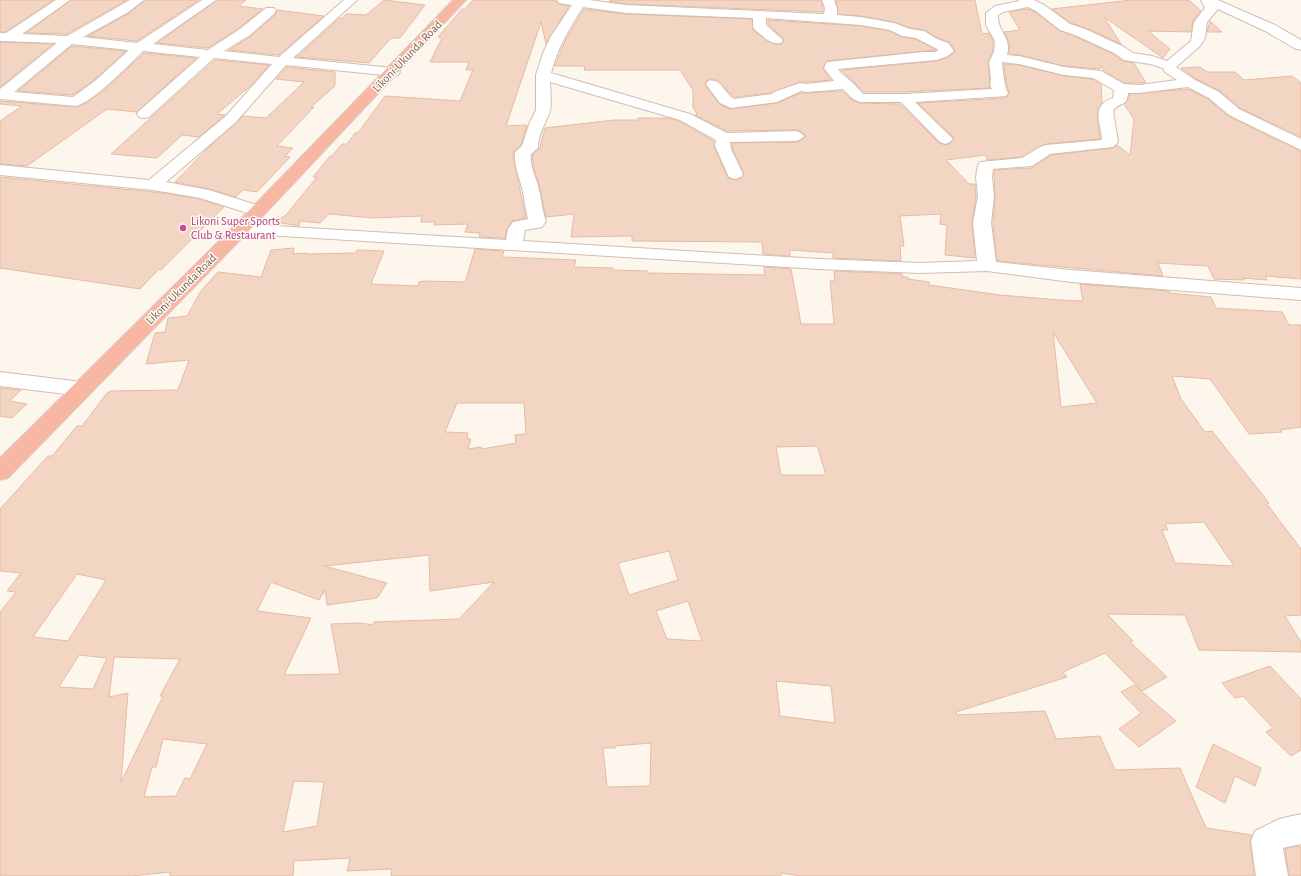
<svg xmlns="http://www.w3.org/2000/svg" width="1301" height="876" font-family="'Alegreya Sans',sans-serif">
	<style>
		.building { fill: #f3d5c3; stroke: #e6bba3; fill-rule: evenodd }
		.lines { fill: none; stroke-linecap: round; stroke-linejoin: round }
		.minor-casing { stroke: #d1beb0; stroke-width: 2 }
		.highway-casing { stroke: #dad1cd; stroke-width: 2 }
		.minor { fill: #fff; fill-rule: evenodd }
		.highway { fill: #f7b7a3; fill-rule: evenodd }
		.hotel-dot { fill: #d1479c; stroke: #fffaf3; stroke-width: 1.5 }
		.labels { text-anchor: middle; stroke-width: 3; stroke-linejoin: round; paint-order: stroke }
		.far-street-label { font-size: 12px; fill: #7a5c4d; stroke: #fffaf3 }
		.far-hotel-label { font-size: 12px; fill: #b23c85; stroke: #fffaf3; text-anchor: start }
	</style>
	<rect width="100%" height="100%" fill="#fdf6ec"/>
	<g class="building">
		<polygon points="0,0 53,0 6,32 0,32"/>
		<polygon points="71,0 127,0 67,34 26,33"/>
		<polygon points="145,0 199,0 137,41 88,36 128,14"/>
		<polygon points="217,0 246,0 239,6 263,9 239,28 208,48 157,43"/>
		<polygon points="384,0 425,5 400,38 391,38 369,63 297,57 340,18 343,18 346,14 366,15"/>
		<polygon points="473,0 549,0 556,1 559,4 569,6 546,44 541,22 506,126 527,125 521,145 514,151 513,157 526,218 512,221 507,229 505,238 479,237 480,233 465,232 468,224 434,225 435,222 421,222 422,216 373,218 329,214 320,223 300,221 299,226 275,222 286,215 317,177 313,177 330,156 332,156 342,144 347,144 355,133 358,133 385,96 460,101 473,70 466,70 469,62 430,62 442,38 438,37 462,9 465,9"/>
		<polygon points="611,0 821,0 823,8 823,12 626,4 609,1"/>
		<polygon points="836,0 975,0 982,34 989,33 993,41 993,52 988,62 990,88 905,92 864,92 841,70 936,61 947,58 955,52 955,50 949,42 938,38 924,30 910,28 894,22 861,16 838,14"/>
		<polygon points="1131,0 1189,0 1201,11 1193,21 1191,32 1148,31 1170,49 1163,58 1104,17 1121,44 1086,28 1071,23 1052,9"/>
		<polygon points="584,9 626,14 752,19 753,30 766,40 777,45 782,44 784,40 768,24 768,20 861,26 890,31 901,37 916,39 936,50 827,61 823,69 831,80 807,82 800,82 771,93 734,97 717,80 707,80 705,85 719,104 730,109 777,103 801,93 807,93 842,91 852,100 859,103 900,104 939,143 946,145 951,143 954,138 918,103 1006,98 1009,92 1006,82 1004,64 1019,65 1064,76 1093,79 1101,84 1102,103 1098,109 1097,115 1100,139 1046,144 1022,157 987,160 986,155 946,160 969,184 975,184 976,196 972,223 975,258 945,255 947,225 940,224 941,214 900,216 904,246 900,246 901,261 833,258 833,253 790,250 790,256 763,254 762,242 632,241 632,236 571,237 574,214 546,217 539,185 534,168 532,155 540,148 545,128 614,120 638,120 638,118 669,118 679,121 714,141 714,147 728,178 735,180 741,178 744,173 732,149 732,143 796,142 802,140 806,136 802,132 796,130 727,131 695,115 697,114 693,107 693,90 680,70 584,70 585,66 555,66 566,39"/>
		<polygon points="1028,9 1035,12 1060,31 1074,36 1113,54 1123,61 1134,63 1146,83 1124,83 1104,71 1100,65 1100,69 1064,66 1019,55 1009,54 1009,43 1004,32 1020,30 1009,12"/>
		<polygon points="277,10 324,16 279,55 229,50 251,36 275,15"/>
		<polygon points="1210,21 1222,32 1207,32"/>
		<polygon points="0,42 53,44 0,87"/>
		<polygon points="72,46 126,51 94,80 73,95 18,91"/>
		<polygon points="144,53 196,58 137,112 107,109 27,166 0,164 0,121 22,106 0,104 0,101 77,107 84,104 102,92"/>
		<polygon points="215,60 269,65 254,83 217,114 225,115 199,137 182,135 157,158 111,154"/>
		<polygon points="287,67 335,72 335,86 311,107 314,107 277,146 293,148 285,156 290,157 257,192 243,190 236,197 209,189 175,182 210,146 243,116 266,118 304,82 276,79"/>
		<polygon points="1200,67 1207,72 1235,72 1244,80 1292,76 1301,83 1301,137 1240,108 1220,91 1196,79 1181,68"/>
		<polygon points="1188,89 1208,99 1228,116 1301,151 1301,279 1265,276 1267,280 1243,278 1244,280 1214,279 1208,266 1158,263 1163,276 997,261 993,223 995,196 994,170 1032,168 1051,155 1113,148 1117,145 1130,155 1134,119 1124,104 1127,101 1129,94"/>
		<polygon points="0,177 163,193 200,199 224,207 161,270 159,269 140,289 0,268"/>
		<path d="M294 248 293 254 307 253 306 254 356 253 357 250 384 251 371 284 418 286 419 282 424 281 465 282 475 249 504 251 502 257 576 260 574 267 613 268V270L648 271V273L765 275 764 267 791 269 801 324H834L830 281H835L834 271 902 274V277H908V279L929 282V285L1000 295 1060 300 1083 301 1080 284 1169 291 1170 293 1211 297 1216 308 1282 312 1289 325H1301V427L1280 430 1282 432 1249 434 1210 379 1172 376 1181 399 1205 432 1212 431 1269 503 1267 504 1301 549V615L1285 616 1301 642V652L1199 650 1185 615 1107 614 1133 641 1130 642 1167 677 1142 691 1105 653 1063 672 1067 677 956 712 957 715 1045 711 1056 739 1100 736 1115 770 1180 768 1206 828 1252 835 1250 841 1254 876H800L781 873V876H391L392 869 347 871 350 858 294 861 293 876H170V872L132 876H0V612L16 592 7 591 21 573 0 571V509L48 456H52L77 426H82L107 393 111 391 178 390 189 360 146 364 155 333 165 332 168 318 187 316 201 291 218 272 261 277 271 250ZM1053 332 1097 403 1061 407ZM457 403H524L526 434 515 435 516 443 482 449 481 447 468 449 471 439H467L468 433 445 432ZM817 446 826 475H781L776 447ZM1204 522 1234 566 1175 563 1162 530H1168L1165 524ZM669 551 678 580 629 595 618 563ZM429 555 430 591 494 582 459 619 374 622 373 625 361 623 331 624 340 674 284 675 311 618 257 611 271 582 319 600 325 590 327 605 377 598 387 583 324 566ZM77 574 106 580 68 641 33 637ZM688 601 702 641 667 639 656 611ZM79 655 107 658 93 689 59 687ZM114 657 180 659 160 696H163L121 782 128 693 109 697ZM776 681 831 686 835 723 780 716ZM163 739 207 744 190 779 185 778 176 796 144 797 152 767H156ZM651 743 650 786 607 787 603 748H615V746ZM294 781 324 782 317 826 283 832Z"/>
		<polygon points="0,388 21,390 10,401 27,404 12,418 0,416"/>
		<polygon points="1270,666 1301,699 1301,750 1291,756 1266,732 1273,728 1243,696 1235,698 1222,683"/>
		<polygon points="1134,685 1176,721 1139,747 1119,729 1141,713 1121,692"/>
		<polygon points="1213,744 1261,768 1255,786 1235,776 1225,803 1196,787"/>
		<polygon points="1297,846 1301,847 1301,876 1289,876 1285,849"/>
	</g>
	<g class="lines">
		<g class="minor-casing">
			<g id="minor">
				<path d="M56 0H70L22 34 67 36 130 0H144L127 13 83 37 137 43 202 0H216L153 44 208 50 240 29 266 8H274L276 11 274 14 250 35 224 51 279 57 344 0H357L293 58 393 68 398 69 400 72 398 75 393 76 286 65 236 122 166 182 209 190 263 207 265 211 263 215 257 216 200 198 153 190 0 175V165L149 180 226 116 272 64 214 58 149 117 144 118 139 117 137 114 139 111 200 57 143 51C129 65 93 102 76 106L0 99V89L57 43 0 41V33H6ZM72 44 129 50 95 81 73 97 14 92Z"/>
				<path d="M557 0H589L626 5 824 14 825 8 822 0H834L837 8V15L861 17 894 23 910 29 924 31 937 39 948 43 954 51 946 57 936 60 838 69 841 73 853 83 863 94H905L992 89 990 85 991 78 989 62 994 52 995 41 986 25V13L995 6 1019 1 1018 0H1034L1044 5 1070 24 1085 29 1124 47 1133 53 1152 56 1167 61 1191 41 1194 22 1205 8 1201 0H1218L1275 25 1301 40V50L1296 49 1265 31 1218 9 1207 22 1205 38 1200 46 1176 67 1195 80 1219 92 1239 109 1301 139V150L1229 115 1209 98 1188 87 1139 93H1128C1127 108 1119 101 1113 111L1118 142 1113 147 1050 154 1032 166 993 169 992 177 994 196 991 223 996 262 1071 270 1301 288V300L1071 282 987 271 920 273 819 269 235 233 232 229 235 225 241 224 506 240 508 229 513 222 528 219C525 209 525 199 522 188 519 176 514 165 515 152L522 146 530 122 536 110V75L543 53 551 36 572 5 559 3ZM583 7 626 13 753 18V26L754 29C762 35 770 45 781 43L783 40 766 25V18L861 25 890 30 902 36 916 38 939 50 935 52H924L827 62 824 68 834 81 807 84 800 83 774 92 772 94 734 99C724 93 722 78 708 81L706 84 720 103 731 108 777 102 801 91 807 92 843 89 853 99 860 102H901L940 142 945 144 950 142 953 139 950 136 915 102 1006 96 1008 93C1004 85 1003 72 1002 62L1019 64 1064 75 1093 78 1114 90 1113 98C1090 106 1101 122 1102 140L1046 145 1040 147 1022 158 980 162 978 165 976 177 978 196 973 223 977 261 920 263 819 259 523 241 525 230 542 227 546 221C542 211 542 201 539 190 537 178 529 167 531 154L538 148C538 134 546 123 550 111 552 103 550 90 550 82L680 120 716 140 715 146 729 177 735 179 741 177 743 174 731 149 730 142 796 141 801 139 804 136 801 133 796 131 727 133 690 114 551 73C558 47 569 29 583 7ZM1028 7 1036 11 1060 30 1075 35 1114 53 1124 60 1150 64 1163 68 1165 72 1177 80 1139 85 1124 84 1101 71 1064 67 1019 56 1007 55C1012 37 997 32 998 15L1003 12Z"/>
				<polygon points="0,372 82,382 89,384 92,389 89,394 82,396 0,386"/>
				<polygon points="1301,814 1301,844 1283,848 1288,876 1256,876 1251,841 1255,831 1279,819"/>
			</g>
		</g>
		<g class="highway-casing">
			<polygon id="highway" points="453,0 466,0 247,233 8,478 0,480 0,458 235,225"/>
		</g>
		<use href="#minor" class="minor"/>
		<use href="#highway" class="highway"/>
	</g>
	<circle class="hotel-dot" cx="183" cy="228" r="4"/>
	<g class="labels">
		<g class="far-street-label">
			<text transform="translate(407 56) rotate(-46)" y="4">Likoni-Ukunda Road</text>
			<text transform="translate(181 289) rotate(-45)" y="4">Likoni-Ukunda Road</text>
		</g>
		<g class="far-hotel-label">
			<text x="191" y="225">Likoni Super Sports<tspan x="191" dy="14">Club &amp; Restaurant</tspan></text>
		</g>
	</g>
</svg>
